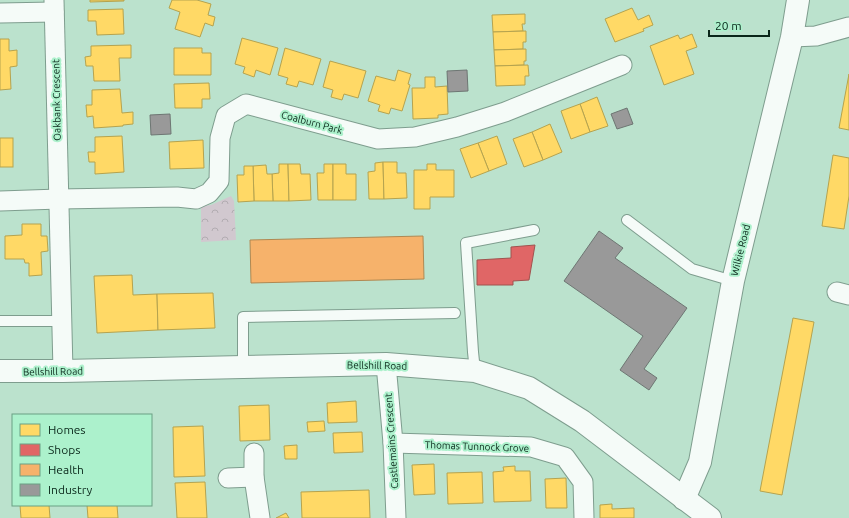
<svg xmlns="http://www.w3.org/2000/svg" width="849" height="518" font-family="Ubuntu,sans-serif">
	<style>
		.park { fill: url(#park-crowns) }
		.homes { fill: #ffd966; stroke: #b5a34f }
		.shops { fill: #e06666; stroke: #a0534f }
		.health { fill: #f6b26b; stroke: #af8852 }
		.industry { fill: #999; stroke: #6e7673 }
		.lines { fill: none; stroke-linecap: round; stroke-linejoin: round }
		.lane-casing { stroke: #7e9d8e; stroke-width: 12 }
		.street-casing { stroke: #7e9d8e; stroke-width: 21 }
		.secondary-casing { stroke: #7e9d8e; stroke-width: 24 }
		.lane { stroke: #f5fbf8; stroke-width: 10 }
		.street { stroke: #f5fbf8; stroke-width: 19 }
		.secondary { stroke: #f5fbf8; stroke-width: 22 }
		.labels { text-anchor: middle; stroke-width: 4; stroke-linejoin: round; paint-order: stroke }
		.street-label { font-size: 10px; fill: #092619; stroke: #acf1cc }
	</style>
	<defs>
		<pattern id="park-crowns" width="20" height="18" patternUnits="userSpaceOnUse"><rect width="20" height="18" fill="#d1c8cf"/><path d="M2 6a3 3 0 1 1 6 0M12 15a3 3 0 1 1 6 0" fill="none" stroke="#b2acb1"/></pattern>
	</defs>
	<rect width="100%" height="100%" fill="#bbe2cd"/>
	<polygon class="park" points="231,196 234,201 236,240 201,242 201,206 211,205"/>
	<g class="homes">
		<polygon points="90,0 124,0 124,1 90,2"/>
		<polygon points="172,0 197,0 211,4 208,15 215,17 213,26 205,23 200,37 175,29 180,12 169,8"/>
		<polygon points="632,8 638,20 649,15 653,25 643,29 644,31 615,42 605,19"/>
		<polygon points="123,9 124,34 97,35 96,21 88,21 88,10"/>
		<polygon points="525,14 525,24 522,24 523,31 493,32 492,15"/>
		<polygon points="526,31 526,42 523,42 523,49 494,50 493,32"/>
		<polygon points="692,34 697,47 686,51 694,74 664,85 650,46 678,35 680,39"/>
		<polygon points="242,38 278,48 270,75 256,70 254,77 243,73 245,67 235,64"/>
		<polygon points="0,39 9,39 9,51 17,50 17,66 10,67 11,89 0,90"/>
		<polygon points="131,45 131,58 119,58 120,81 94,81 93,66 86,66 85,57 91,56 91,46"/>
		<polygon points="174,48 202,48 202,53 211,53 211,75 174,75"/>
		<polygon points="285,48 321,59 313,85 299,81 297,87 286,84 288,78 278,75"/>
		<polygon points="526,49 526,61 524,61 524,65 495,66 494,50"/>
		<polygon points="330,61 366,71 358,98 344,94 342,100 331,97 333,90 323,87"/>
		<polygon points="528,65 529,76 525,76 525,85 496,86 495,66"/>
		<polygon points="398,70 411,74 408,84 410,85 402,111 391,108 389,114 378,111 380,105 368,101 376,76 395,81"/>
		<polygon points="849,74 849,130 839,128"/>
		<polygon points="425,77 435,77 435,87 447,86 448,114 438,115 438,118 413,119 412,88 425,88"/>
		<polygon points="209,83 210,99 202,99 202,108 175,108 174,84"/>
		<polygon points="120,89 122,113 133,112 133,124 123,125 123,126 94,128 93,116 87,117 86,105 92,105 92,90"/>
		<polygon points="597,97 608,126 590,132 580,104"/>
		<polygon points="580,104 590,132 571,139 561,111"/>
		<polygon points="550,124 562,152 543,160 532,132"/>
		<polygon points="532,132 543,160 524,167 513,139"/>
		<polygon points="122,136 124,172 95,174 95,162 89,162 88,152 95,152 95,137"/>
		<polygon points="497,136 507,164 489,171 478,143"/>
		<rect x="0" y="138" width="13" height="29"/>
		<polygon points="203,140 204,168 170,169 169,142"/>
		<polygon points="478,143 489,171 471,178 460,149"/>
		<polygon points="833,155 849,158 849,196 844,229 822,226"/>
		<polygon points="383,162 384,199 369,199 368,172 375,171 375,163"/>
		<polygon points="383,162 397,162 397,173 406,173 407,198 384,199"/>
		<polygon points="279,164 288,164 289,201 273,201 272,174 279,173"/>
		<polygon points="288,164 300,164 301,174 310,174 311,200 289,201"/>
		<polygon points="324,164 333,164 333,200 318,200 317,173 324,173"/>
		<polygon points="333,164 346,164 346,174 356,174 356,200 333,200"/>
		<polygon points="427,164 436,164 436,170 454,170 454,197 430,197 430,209 414,209 414,170 427,170"/>
		<polygon points="266,165 267,174 272,174 273,201 254,201 253,166"/>
		<polygon points="244,166 253,166 254,201 238,202 237,175 244,175"/>
		<polygon points="22,224 41,224 41,236 47,236 48,251 41,252 42,275 29,276 29,263 25,263 24,259 5,259 5,236 22,235"/>
		<polygon points="132,275 133,295 157,294 158,330 97,333 94,276"/>
		<polygon points="213,293 215,328 158,330 157,294"/>
		<polygon points="793,318 814,322 782,495 760,491"/>
		<polygon points="356,401 357,422 328,423 327,403"/>
		<polygon points="269,405 270,440 240,441 239,406"/>
		<polygon points="324,421 325,431 308,432 307,422"/>
		<polygon points="203,426 205,476 174,477 173,427"/>
		<polygon points="362,432 363,452 334,453 333,433"/>
		<polygon points="297,445 297,459 285,459 284,446"/>
		<polygon points="434,464 435,494 414,495 412,465"/>
		<polygon points="515,466 515,471 530,471 531,501 494,502 493,472 504,471 503,467"/>
		<polygon points="482,472 483,503 448,504 447,473"/>
		<polygon points="566,478 567,508 546,508 545,479"/>
		<polygon points="205,482 207,518 177,518 175,483"/>
		<polygon points="369,490 370,518 302,518 301,492"/>
		<polygon points="612,504 612,509 634,508 634,518 600,518 600,505"/>
		<polygon points="20,505 49,505 50,518 21,518"/>
		<polygon points="87,505 117,505 118,518 88,518"/>
		<polygon points="286,513 289,518 276,518"/>
	</g>
	<polygon class="shops" points="535,245 529,280 513,281 513,285 477,285 477,260 511,258 511,247"/>
	<polygon class="health" points="423,236 424,279 251,283 250,240"/>
	<g class="industry">
		<polygon points="467,70 468,91 448,92 447,71"/>
		<polygon points="627,108 633,124 617,129 611,114"/>
		<polygon points="170,114 171,134 151,135 150,115"/>
		<polygon points="599,231 623,248 615,258 687,308 644,369 657,378 649,390 620,370 643,336 564,281"/>
	</g>
	<g class="lines">
		<g class="lane-casing">
			<g id="lane">
				<polyline points="627,220 692,269 733,281"/>
				<polyline points="0,321 61,321"/>
				<polyline points="243,367 243,317 455,313"/>
				<polyline points="475,371 473,352 466,243 534,230"/>
			</g>
		</g>
		<g class="street-casing">
			<g id="street">
				<polyline points="54,0 63,371"/>
				<polyline points="0,13 54,12"/>
				<polyline points="792,37 816,36 849,27"/>
				<polyline points="0,201 59,199 177,197 196,199 209,193 219,181 220,138 226,116 246,104 378,139 415,137 457,127 505,112 622,65"/>
				<polyline points="837,292 849,295"/>
				<polyline points="386,364 393,443 396,518"/>
				<polyline points="393,443 531,447 565,457 583,482 584,518"/>
				<polyline points="254,453 254,477 260,518"/>
				<polyline points="228,478 254,477"/>
			</g>
		</g>
		<g class="secondary-casing">
			<g id="secondary">
				<polyline points="0,371 63,371 243,367 386,364 475,371 529,388 582,421 710,518"/>
				<polyline points="684,499 700,462 733,281 792,37 798,0"/>
			</g>
		</g>
		<use href="#lane" class="lane"/>
		<use href="#street" class="street"/>
		<use href="#secondary" class="secondary"/>
	</g>
	<g class="labels">
		<g class="street-label">
			<text transform="translate(56 100) rotate(-91)" y="4">Oakbank Crescent</text>
			<text transform="translate(312 122) rotate(15)" y="4">Coalburn Park</text>
			<text transform="translate(740 250) rotate(-76)" y="4">Wilkie Road</text>
			<text transform="translate(377 365) rotate(1)" y="4">Bellshill Road</text>
			<text transform="translate(53 371) rotate(-1)" y="4">Bellshill Road</text>
			<text transform="translate(391 441) rotate(-94)" y="4">Castlemains Crescent</text>
			<text transform="translate(477 446) rotate(2)" y="4">Thomas Tunnock Grove</text>
		</g>
	</g>
	<rect x="12" y="414" width="140" height="92" fill="#acf1cc" stroke="#6ba084"/>
	<rect x="20" y="424" width="20" height="12" fill="#ffd966" stroke="#6ba084"/>
	<text x="48" y="434" font-size="12" fill="#092619">Homes</text>
	<rect x="20" y="444" width="20" height="12" fill="#e06666" stroke="#6ba084"/>
	<text x="48" y="454" font-size="12" fill="#092619">Shops</text>
	<rect x="20" y="464" width="20" height="12" fill="#f6b26b" stroke="#6ba084"/>
	<text x="48" y="474" font-size="12" fill="#092619">Health</text>
	<rect x="20" y="484" width="20" height="12" fill="#999999" stroke="#6ba084"/>
	<text x="48" y="494" font-size="12" fill="#092619">Industry</text>
	<path d="M709 30v6h60v-6" fill="none" stroke="#092619" stroke-width="2"/>
	<text x="715" y="30" font-size="12" fill="#092619" stroke="#acf1cc" stroke-width="3" paint-order="stroke">20 m</text>
</svg>
